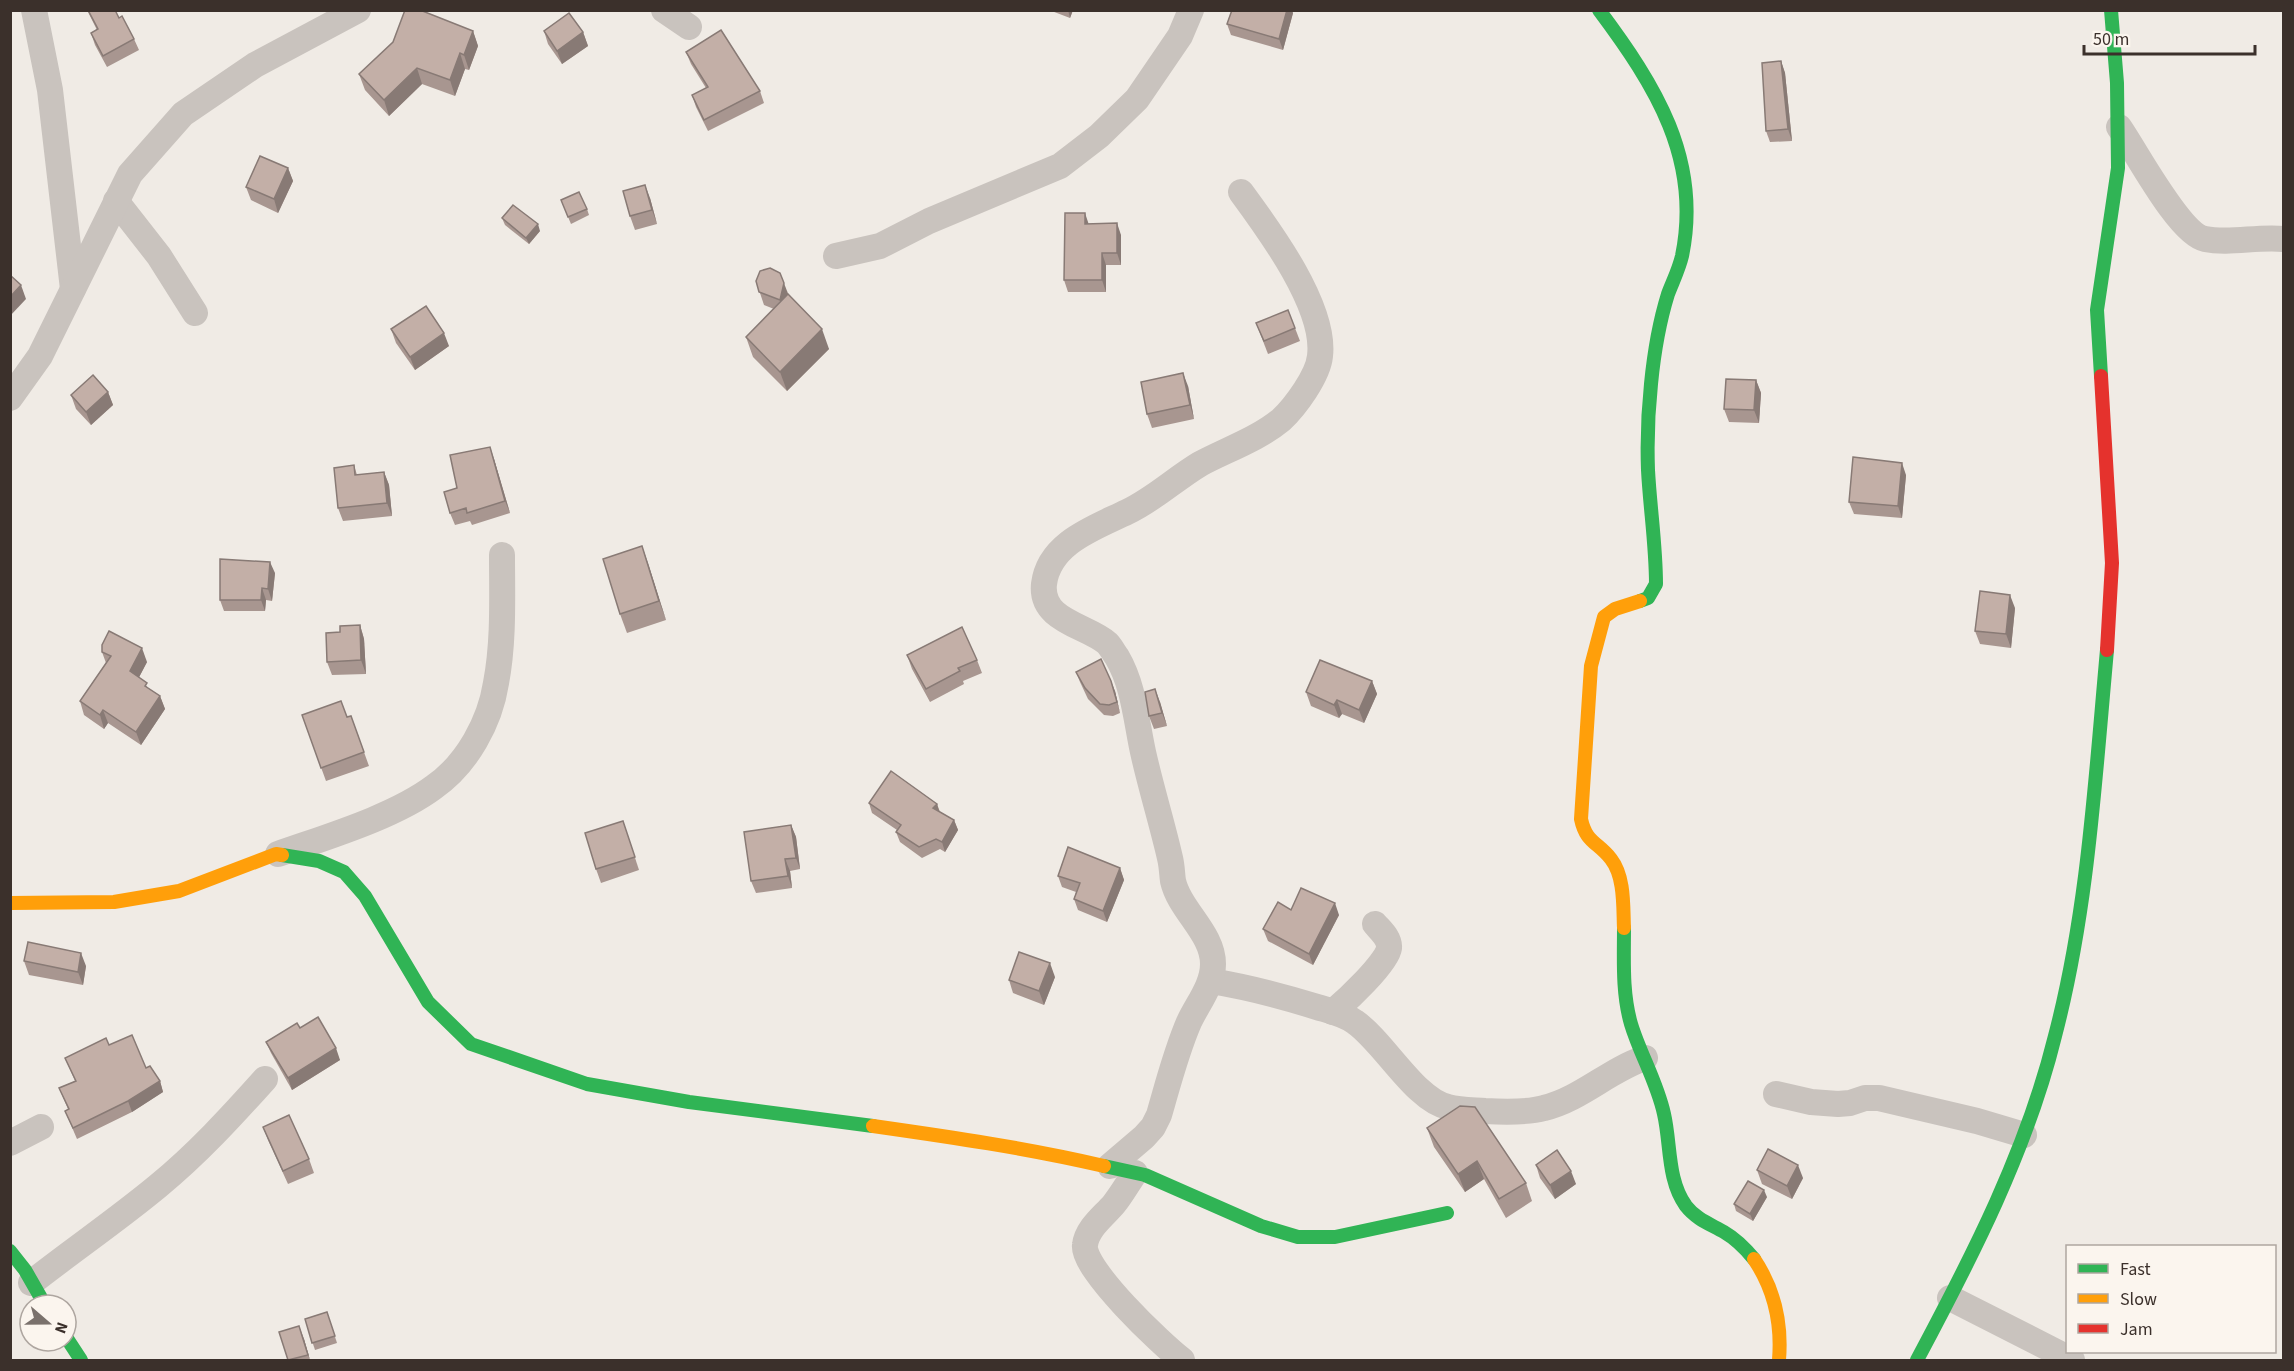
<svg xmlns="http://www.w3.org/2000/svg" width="2294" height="1371" font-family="'Source Sans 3',sans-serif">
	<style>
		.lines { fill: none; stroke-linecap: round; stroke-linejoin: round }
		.street { stroke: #c9c3be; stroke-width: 26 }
		.fast { stroke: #30b455; stroke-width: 14 }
		.slow { stroke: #ff9f0a; stroke-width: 14 }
		.jam { stroke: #e5322d; stroke-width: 14 }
		.wall { fill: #a89690 }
		.shaded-wall { fill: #887a75 }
		.building { fill: #c3afa7; stroke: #887a75; stroke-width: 1.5 }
	</style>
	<rect width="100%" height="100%" fill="#f0ebe5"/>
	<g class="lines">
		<g class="street">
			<polyline points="34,10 50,90 73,289"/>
			<polyline points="664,10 689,27"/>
			<path d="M2119 127C2136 151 2179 234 2205 239 2230 244 2258 236 2284 239"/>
			<polyline points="116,201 159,256 195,313"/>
			<polyline points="836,256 880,246 929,221 1060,166 1099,136 1137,99 1180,36 1191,10"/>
			<polyline points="10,398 40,356 130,174 183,114 255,65 358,10"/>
			<path d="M278 854C326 837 394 817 434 787 467 764 490 722 496 683 504 641 502 597 502 555"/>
			<path d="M1211 981C1247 987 1282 996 1317 1007 1330 1011 1344 1014 1355 1022 1384 1042 1415 1100 1448 1107 1460 1110 1473 1110 1485 1111 1503 1112 1526 1113 1544 1108 1581 1099 1609 1070 1645 1058"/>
			<path d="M1333 1012C1346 1001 1387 963 1389 948 1390 938 1380 930 1375 924"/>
			<polyline points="1776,1094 1811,1102 1838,1104 1850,1103 1865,1098 1879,1098 1977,1121 2024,1135"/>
			<polyline points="10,1143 41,1127"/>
			<path d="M1110 1166 1144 1137 1153 1127 1159 1115C1168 1084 1176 1052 1189 1022 1198 1003 1213 985 1213 964 1213 933 1180 911 1173 881 1172 874 1172 866 1170 858 1162 823 1151 788 1143 752 1136 720 1134 686 1117 657 1114 653 1111 647 1107 643 1086 625 1040 621 1044 584 1049 543 1094 528 1127 512 1153 500 1175 479 1200 464 1226 450 1258 439 1281 420 1295 407 1318 376 1320 356 1326 307 1269 230 1241 192"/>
			<path d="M1135 1173C1128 1183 1122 1194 1114 1204 1104 1216 1087 1228 1085 1245 1081 1268 1163 1346 1182 1360"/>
			<path d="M31 1283C73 1250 117 1220 158 1186 197 1154 231 1117 265 1079"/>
			<polyline points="1950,1298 2072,1360"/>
		</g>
		<g class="fast">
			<path d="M1599 10C1655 85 1702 159 1682 256 1679 269 1673 281 1668 294 1659 323 1654 353 1651 384 1648 412 1647 442 1648 470 1650 508 1656 546 1656 584L1648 598 1640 601"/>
			<polyline points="2101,376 2097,310 2118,168 2117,83 2111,10"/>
			<polyline points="282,855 319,861 344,872 365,896 428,1002 471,1044 587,1084 689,1102 873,1126"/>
			<path d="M1624 928C1624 960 1622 993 1631 1024 1640 1054 1657 1082 1664 1114 1671 1144 1667 1180 1686 1206 1696 1219 1710 1224 1724 1232 1736 1239 1745 1248 1754 1259"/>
			<polyline points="1104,1166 1145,1175 1261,1226 1298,1237 1335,1237 1447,1213"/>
			<polyline points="10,1251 25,1270 45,1305"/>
			<polyline points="66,1337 81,1360"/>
			<path d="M1917 1360C1972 1257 2027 1150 2055 1036 2088 910 2095 780 2107 650"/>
		</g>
		<g class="slow">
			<polyline points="10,903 114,902 179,891 276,854 282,855"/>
			<path d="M1624 928C1623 907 1625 877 1611 859 1598 842 1586 843 1581 819L1591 666 1604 617 1615 609 1640 601"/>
			<path d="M873 1126C950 1137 1027 1148 1104 1166"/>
			<path d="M1754 1259C1775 1290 1782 1323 1779 1360"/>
		</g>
		<polyline class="jam" points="2101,376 2112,563 2107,650"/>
	</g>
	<g class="wall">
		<polygon points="87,10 115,10 119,18 134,39 139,50 107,67 95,45 91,33 97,30"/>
		<polygon points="1049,10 1073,10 1070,18"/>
		<polygon points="1293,13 1283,50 1231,35 1227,24"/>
		<polygon points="473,31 478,46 469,70 465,69 455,96 422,84 389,116 365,90 359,74"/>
		<polygon points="544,31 583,32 588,46 562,64 548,44"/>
		<polygon points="686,52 760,91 764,103 708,131 696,107 692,95 706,88 691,64"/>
		<polygon points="1781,61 1785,73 1792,141 1770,142 1766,131"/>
		<polygon points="288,168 293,181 278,213 251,200 246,187"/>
		<polygon points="650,198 657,224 635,230 630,216"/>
		<polygon points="561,200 587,209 589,215 571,224"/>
		<polygon points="502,218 540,231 529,244 505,225"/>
		<polygon points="1089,224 1121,235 1121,265 1106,265 1106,292 1068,292 1064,280"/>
		<polygon points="756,281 788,295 829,349 787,391 753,357 746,337 774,309 764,305"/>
		<polygon points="1256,323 1295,328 1300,341 1268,354"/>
		<polygon points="391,329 449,346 415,370 396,343"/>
		<polygon points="1756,380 1761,393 1759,423 1729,422 1724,409"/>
		<polygon points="1188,386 1194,419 1152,428 1147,414"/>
		<polygon points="108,392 113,405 91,425 76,409 71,395"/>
		<polygon points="494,459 510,513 472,525 470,521 455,525 450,513"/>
		<polygon points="354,465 357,475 384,472 389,485 392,516 343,521 338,508"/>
		<polygon points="1906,475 1902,518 1854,514 1849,502"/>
		<polygon points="642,546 666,620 627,633 620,614"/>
		<polygon points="275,573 272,601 266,600 265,611 224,611 220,600"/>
		<polygon points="2015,608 2011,648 1980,644 1975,631"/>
		<polygon points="360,625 364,639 366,674 332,675 327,662 340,632"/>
		<polygon points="102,652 147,662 139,677 149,689 160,696 165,709 141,745 108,723 104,729 84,715 80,701 106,663"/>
		<polygon points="907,655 977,660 982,673 963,681 964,684 930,702 912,669"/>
		<polygon points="1076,672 1115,691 1120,713 1113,716 1104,715 1088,699 1080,682"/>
		<polygon points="1372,681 1377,694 1364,723 1342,714 1339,718 1311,706 1306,692"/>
		<polygon points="1160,702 1167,726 1154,729 1149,716"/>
		<polygon points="302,715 347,717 351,716 369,766 326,781"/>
		<polygon points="869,803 937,804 940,812 954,820 958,830 945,852 940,849 922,858 900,842 896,832 897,830 872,813"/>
		<polygon points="623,821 639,870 601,883 596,869"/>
		<polygon points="791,825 796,837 800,869 790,871 792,888 756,893 751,881"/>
		<polygon points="1120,868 1124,880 1107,922 1078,910 1074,899 1076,892 1062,887 1058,876"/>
		<polygon points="1291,910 1339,915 1313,965 1268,941 1263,929"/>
		<polygon points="24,961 86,966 83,985 29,975"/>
		<polygon points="1055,977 1044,1005 1013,993 1009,980"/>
		<polygon points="300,1028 340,1060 292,1090 271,1053 266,1042"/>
		<polygon points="109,1045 146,1068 160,1081 163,1092 132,1112 77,1139 65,1111 68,1109 59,1088 75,1081 65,1058"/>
		<polygon points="263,1127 309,1159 314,1173 288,1184 268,1140"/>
		<polygon points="1427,1128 1526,1183 1532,1201 1506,1218 1484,1179 1465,1192 1434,1147"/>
		<polygon points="1536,1165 1576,1184 1555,1199 1540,1178"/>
		<polygon points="1757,1170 1803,1178 1792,1199 1762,1184"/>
		<polygon points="1767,1197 1753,1221 1736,1211 1734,1204"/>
		<polygon points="327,1312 337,1343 315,1350 305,1319"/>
		<polygon points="304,1339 310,1360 288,1360"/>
	</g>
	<g class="shaded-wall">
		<polygon points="1068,10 1073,10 1070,18"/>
		<polygon points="1287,10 1292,10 1293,13 1283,50 1279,39"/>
		<polygon points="473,31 478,46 469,70 464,55"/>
		<polygon points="583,32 588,46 562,64 557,51"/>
		<polygon points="460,53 465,69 455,96 450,80"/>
		<polygon points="1781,61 1785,73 1792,141 1788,129"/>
		<polygon points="417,68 422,84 389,116 384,100"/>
		<polygon points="288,168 293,181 278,213 274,199"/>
		<polygon points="645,185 650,198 657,224 652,210"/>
		<polygon points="1085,213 1089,225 1085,224"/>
		<polygon points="1117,223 1121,235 1121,265 1117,253"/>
		<polygon points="538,224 540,231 529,244 526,238"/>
		<polygon points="1102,253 1106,265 1106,292 1102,280"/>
		<polygon points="780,273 789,296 785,313 780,300"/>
		<polygon points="21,285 26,299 10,316 10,297"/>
		<polygon points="822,329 829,349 787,391 780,372"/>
		<polygon points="444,333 449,346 415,370 410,357"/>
		<polygon points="1183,373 1188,386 1194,419 1190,405"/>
		<polygon points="1756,380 1761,393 1759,423 1754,410"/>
		<polygon points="108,392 113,405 91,425 86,412"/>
		<polygon points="490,447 494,459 510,513 505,501"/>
		<polygon points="1902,463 1906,475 1902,518 1898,506"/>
		<polygon points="384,472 389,485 392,516 387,503"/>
		<polygon points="642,546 649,566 666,620 659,601"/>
		<polygon points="270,562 275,573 272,601 268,589"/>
		<polygon points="262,588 266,600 265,611 261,600"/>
		<polygon points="2010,595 2015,608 2011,648 2006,634"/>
		<polygon points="360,625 364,639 366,674 361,660"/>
		<polygon points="142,648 147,662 135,685 130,671"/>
		<polygon points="1111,681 1115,691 1120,713 1117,702"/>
		<polygon points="1372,681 1377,694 1364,723 1359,710"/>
		<polygon points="1155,689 1160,702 1167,726 1162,713"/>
		<polygon points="160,696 165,709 141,745 136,732"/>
		<polygon points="1337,700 1342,714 1339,718 1334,705"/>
		<polygon points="103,710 108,723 104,729 100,715"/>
		<polygon points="937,804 940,814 933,808"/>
		<polygon points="954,820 958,830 945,852 942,842"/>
		<polygon points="791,825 796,837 800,869 796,858"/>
		<polygon points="785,859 790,871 792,888 788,876"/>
		<polygon points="1120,868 1124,880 1107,922 1103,911"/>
		<polygon points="1335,903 1339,915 1313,965 1309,954"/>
		<polygon points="81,953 86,966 83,985 78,972"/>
		<polygon points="1050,963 1055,977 1044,1005 1039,991"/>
		<polygon points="336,1048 340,1060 292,1090 288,1078"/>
		<polygon points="160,1081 163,1092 132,1112 128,1101"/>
		<polygon points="1477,1161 1484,1179 1465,1192 1458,1174"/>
		<polygon points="1798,1165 1803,1178 1792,1199 1787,1186"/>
		<polygon points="1571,1171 1576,1184 1555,1199 1550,1185"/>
		<polygon points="1764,1190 1767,1197 1753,1221 1750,1214"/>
		<polygon points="299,1326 304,1339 310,1360 308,1355"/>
	</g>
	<g class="building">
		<polygon points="88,10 115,10 119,18 122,16 134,39 103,56 91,33 98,29"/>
		<polygon points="405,10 420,10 473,31 464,55 460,53 450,80 417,68 384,100 359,74 393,42"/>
		<polygon points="1232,10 1287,10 1279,39 1227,24"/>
		<polygon points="569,13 583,32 557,51 544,31"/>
		<polygon points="721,30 760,91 704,120 692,95 708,87 686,52"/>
		<polygon points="1781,61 1788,129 1766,131 1762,63"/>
		<polygon points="260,156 288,168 274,199 246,187"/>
		<polygon points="645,185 652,210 630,216 623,191"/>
		<polygon points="579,192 587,209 568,217 561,200"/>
		<polygon points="513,205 538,224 526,238 502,218"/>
		<polygon points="1065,213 1085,213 1085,224 1117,223 1117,253 1102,253 1102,280 1064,280"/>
		<polygon points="770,268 780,273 784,283 780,300 759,292 756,281 760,271"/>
		<polygon points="10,275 21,285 10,297"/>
		<polygon points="788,294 822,329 780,372 746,337"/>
		<polygon points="426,306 444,333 410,357 391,329"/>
		<polygon points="1288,310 1295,328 1264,341 1256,323"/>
		<polygon points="1183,373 1190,405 1147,414 1141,382"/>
		<polygon points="93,375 108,392 86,412 71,395"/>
		<polygon points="1726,379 1756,380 1754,410 1724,409"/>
		<polygon points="490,447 505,501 467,513 466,508 450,513 444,492 457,488 450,455"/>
		<polygon points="1853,457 1902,463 1898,506 1849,502"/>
		<polygon points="354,465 355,475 384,472 387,503 338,508 334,468"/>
		<polygon points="642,546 659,601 620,614 603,559"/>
		<polygon points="220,559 270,562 268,589 262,588 261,600 220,600"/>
		<polygon points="1980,591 2010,595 2006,634 1975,631"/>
		<polygon points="360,625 361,660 327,662 326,633 340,632 340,626"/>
		<polygon points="962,627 977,660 958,668 960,671 926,689 907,655"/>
		<polygon points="109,631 142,648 130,671 147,683 145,686 160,696 136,732 103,710 100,715 80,701 111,656 102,652 102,645"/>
		<polygon points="1101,659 1111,681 1117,702 1109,705 1100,704 1085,688 1076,672"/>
		<polygon points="1320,660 1372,681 1359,710 1337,700 1334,705 1306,692"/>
		<polygon points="1155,689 1162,713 1149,716 1145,692"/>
		<polygon points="341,701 347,717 351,716 364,752 321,768 302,715"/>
		<polygon points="891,771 937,804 933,808 954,820 942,842 936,839 919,847 896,832 901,825 869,803"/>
		<polygon points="623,821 635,857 596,869 585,833"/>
		<polygon points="791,825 796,858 785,859 788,876 751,881 744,832"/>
		<polygon points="1068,847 1120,868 1103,911 1074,899 1080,883 1058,876"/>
		<polygon points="1301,888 1335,903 1309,954 1263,929 1278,902 1291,910"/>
		<polygon points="28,942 81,953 78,972 24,961"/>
		<polygon points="1019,952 1050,963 1039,991 1009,980"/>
		<polygon points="318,1017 336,1048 288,1078 266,1042 297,1023 300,1028"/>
		<polygon points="132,1035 146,1068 150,1066 160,1081 128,1101 73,1128 65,1111 69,1109 59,1088 76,1081 65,1058 106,1038 109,1045"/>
		<polygon points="1460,1106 1475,1107 1526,1183 1499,1199 1477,1161 1458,1174 1427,1128"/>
		<polygon points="289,1115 309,1159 283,1171 263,1127"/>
		<polygon points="1768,1149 1798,1165 1787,1186 1757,1170"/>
		<polygon points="1557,1150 1571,1171 1550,1185 1536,1165"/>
		<polygon points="1748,1181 1764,1190 1750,1214 1734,1204"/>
		<polygon points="327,1312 335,1336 312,1343 305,1319"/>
		<polygon points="299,1326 308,1355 288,1360 279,1332"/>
	</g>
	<rect width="2294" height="1371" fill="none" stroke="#3b302b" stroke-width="24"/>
	<rect x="2066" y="1245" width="210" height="108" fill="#fbf5ee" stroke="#aea6a0" stroke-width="1.5"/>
	<rect x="2078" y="1264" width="30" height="9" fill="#30b455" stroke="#aea6a0" stroke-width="1.5"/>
	<text x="2120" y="1275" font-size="18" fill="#3b302b">Fast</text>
	<rect x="2078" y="1294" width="30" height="9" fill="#ff9f0a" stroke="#aea6a0" stroke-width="1.5"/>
	<text x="2120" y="1305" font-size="18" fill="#3b302b">Slow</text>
	<rect x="2078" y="1324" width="30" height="9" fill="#e5322d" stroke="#aea6a0" stroke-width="1.5"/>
	<text x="2120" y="1335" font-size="18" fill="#3b302b">Jam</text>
	<g transform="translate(48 1323) rotate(110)"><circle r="28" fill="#fbf5ee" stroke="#aea6a0" stroke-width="1.5"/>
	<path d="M0-4.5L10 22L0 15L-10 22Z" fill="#7a716c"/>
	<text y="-9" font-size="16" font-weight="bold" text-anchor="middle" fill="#3b302b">N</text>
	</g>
	<path d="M2084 45v9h171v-9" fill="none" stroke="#3b302b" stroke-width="3"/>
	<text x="2093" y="45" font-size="18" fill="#3b302b" stroke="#fbf5ee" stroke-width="4.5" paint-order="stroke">50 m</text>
</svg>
